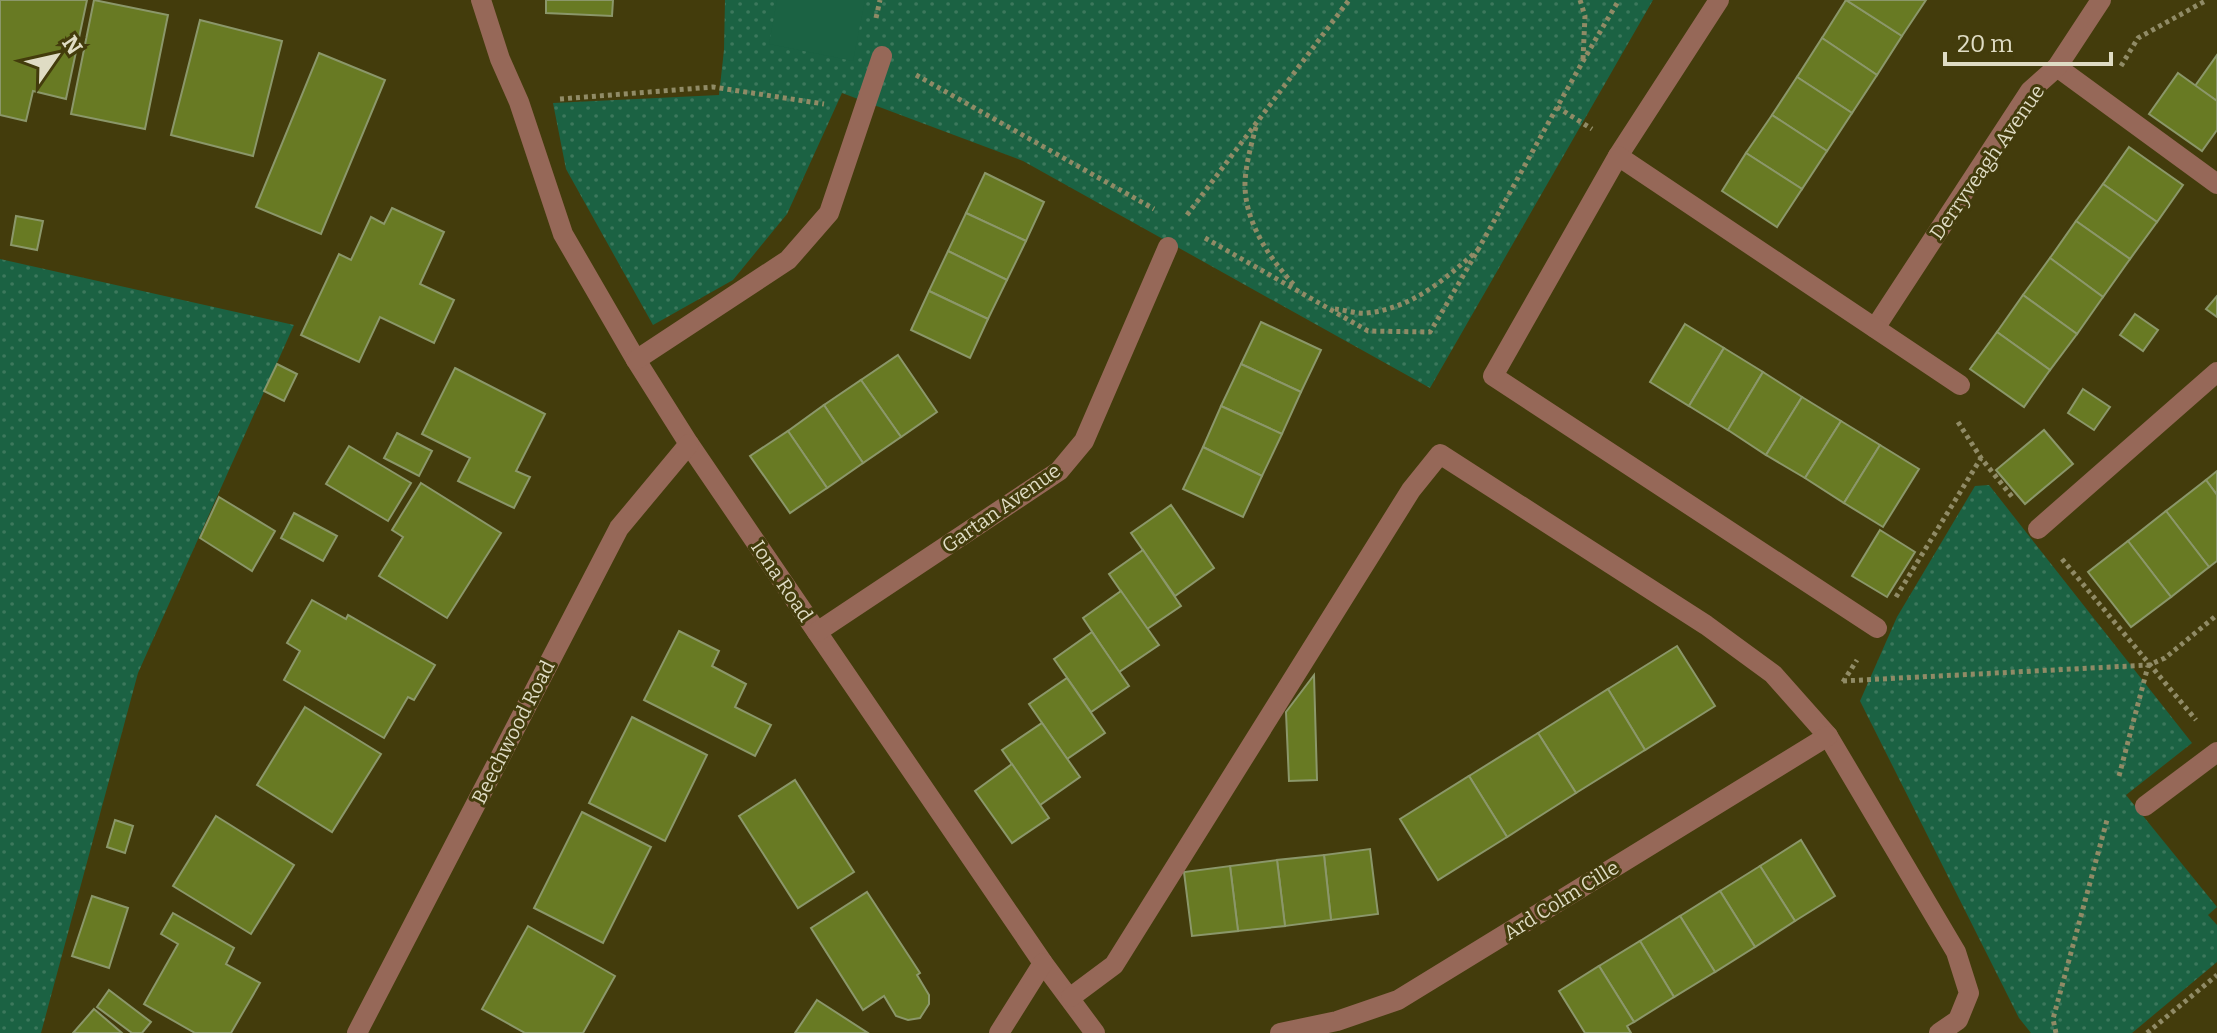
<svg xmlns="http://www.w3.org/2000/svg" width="2217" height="1033" font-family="Bitter,serif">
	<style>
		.grass { fill: url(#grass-dots) }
		.garden { fill: #1b6243 }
		.building { fill: #687a23; stroke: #8b976a; stroke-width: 2 }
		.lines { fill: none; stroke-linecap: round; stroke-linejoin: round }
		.path { stroke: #908b66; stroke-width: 5; stroke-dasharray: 4 4; stroke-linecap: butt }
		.minor { stroke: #966858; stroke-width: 20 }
		.labels { text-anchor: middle; stroke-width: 6; stroke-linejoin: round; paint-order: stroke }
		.street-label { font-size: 20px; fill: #dfdcc4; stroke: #433c0c }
	</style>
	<defs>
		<pattern id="grass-dots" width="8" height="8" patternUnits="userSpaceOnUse" patternTransform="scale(2)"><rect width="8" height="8" fill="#1b6243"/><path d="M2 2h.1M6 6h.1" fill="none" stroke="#3c785c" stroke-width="1.8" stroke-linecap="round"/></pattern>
	</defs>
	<rect width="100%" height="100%" fill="#433c0c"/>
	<g class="grass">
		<polygon points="725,0 1653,0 1430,388 1023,161 842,93 787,214 733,280 653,325 566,169 553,103 719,95 724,50"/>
		<polygon points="0,259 294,325 138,673 41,1033 0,1033"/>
		<polygon points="1989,485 2192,743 2126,795 2217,907 2208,915 2217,925 2217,962 2132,1033 2031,1033 2019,1018 1860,701 1897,617 1975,486"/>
	</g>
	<polygon class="garden" points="777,0 865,0 853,61 769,44"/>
	<g class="building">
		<polygon points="0,0 87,0 66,99 33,91 26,121 0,115"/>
		<polygon points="94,0 168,15 145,129 71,114"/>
		<polygon points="546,0 613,0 612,16 546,13"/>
		<polygon points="1846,0 1902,36 1877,75 1822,38"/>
		<polygon points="1846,0 1926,0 1902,36"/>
		<polygon points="200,20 282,41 253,156 171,135"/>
		<polygon points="1822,38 1877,75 1852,113 1797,77"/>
		<polygon points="319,53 385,80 321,234 256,207"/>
		<polygon points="2217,55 2217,101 2195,86"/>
		<polygon points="2178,73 2217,101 2217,130 2202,151 2149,114"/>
		<polygon points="1797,77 1852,113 1827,151 1772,115"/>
		<polygon points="1772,115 1827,151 1802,189 1746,153"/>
		<polygon points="2129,147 2183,185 2157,222 2103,184"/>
		<polygon points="1746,153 1802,189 1777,227 1722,191"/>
		<polygon points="985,173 1044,202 1026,241 966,213"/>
		<polygon points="2103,184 2157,222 2130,259 2076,221"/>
		<polygon points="392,208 444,232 420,284 454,300 434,343 380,317 359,362 301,335 339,254 351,260 371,217 384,224"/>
		<polygon points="966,213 1026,241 1007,280 948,251"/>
		<polygon points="16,216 43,221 37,250 11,245"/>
		<polygon points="2076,221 2130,259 2103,297 2050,258"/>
		<polygon points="948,251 1007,280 988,319 929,291"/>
		<polygon points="2050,258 2103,297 2077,334 2023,295"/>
		<polygon points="929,291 988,319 970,358 911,330"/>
		<polygon points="2023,295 2077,334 2050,370 1997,332"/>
		<polygon points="2217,296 2217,317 2206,309"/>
		<polygon points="2135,314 2158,330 2143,351 2120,335"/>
		<polygon points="1261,322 1321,350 1301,392 1241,364"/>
		<polygon points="1685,324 1724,348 1689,406 1650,382"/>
		<polygon points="1997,332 2050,370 2024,407 1970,369"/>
		<polygon points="1724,348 1763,372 1728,430 1689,406"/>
		<polygon points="898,355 937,412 901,437 861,380"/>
		<polygon points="277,364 297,374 284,401 264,391"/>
		<polygon points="1241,364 1301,392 1282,434 1221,406"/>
		<polygon points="455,368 545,414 516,471 530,477 514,508 458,481 470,458 422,434"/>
		<polygon points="1763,372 1802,397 1766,455 1728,430"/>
		<polygon points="861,380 901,437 863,463 824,405"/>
		<polygon points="2083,389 2110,407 2094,430 2068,413"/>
		<polygon points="1802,397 1841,421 1805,478 1766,455"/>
		<polygon points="824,405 863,463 827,488 788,431"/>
		<polygon points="1221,406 1282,434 1262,476 1203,447"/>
		<polygon points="1841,421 1880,445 1844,503 1805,478"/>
		<polygon points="2044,430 2073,464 2025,504 1996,470"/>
		<polygon points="788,431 827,488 790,513 750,456"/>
		<polygon points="397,433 432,451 419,476 384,458"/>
		<polygon points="1880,445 1919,469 1883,527 1844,503"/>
		<polygon points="349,446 411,483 388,521 326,484"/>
		<polygon points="1203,447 1262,476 1243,517 1183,489"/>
		<polygon points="2217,471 2217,495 2206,480"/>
		<polygon points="2206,480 2217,495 2217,561 2209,567 2166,511"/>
		<polygon points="421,483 501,533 447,618 379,576 403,537 392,530"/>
		<polygon points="219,497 275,531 252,571 200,538"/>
		<polygon points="1171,505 1214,568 1175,596 1131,533"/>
		<polygon points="2166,511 2209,567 2171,597 2128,541"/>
		<polygon points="294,513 337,536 323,561 281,538"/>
		<polygon points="1880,530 1915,552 1887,597 1852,576"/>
		<polygon points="2128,541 2171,597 2131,627 2088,572"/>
		<polygon points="1143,550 1181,606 1147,629 1109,574"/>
		<polygon points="1121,591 1159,645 1119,672 1083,618"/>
		<polygon points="312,600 346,619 348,615 435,665 414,700 408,697 384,738 284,680 300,651 287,643"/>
		<polygon points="679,631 719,651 712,666 746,684 735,707 771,725 755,756 644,700"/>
		<polygon points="1092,632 1129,686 1091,712 1054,659"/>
		<polygon points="1677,646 1715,706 1645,750 1608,689"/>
		<polygon points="1314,675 1317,780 1289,781 1286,712"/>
		<polygon points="1067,678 1105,733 1067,759 1029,704"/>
		<polygon points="1608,689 1645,750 1576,793 1538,733"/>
		<polygon points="305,707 381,754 332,832 257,785"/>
		<polygon points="632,717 707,755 665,841 589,803"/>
		<polygon points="1042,723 1080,777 1040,805 1002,750"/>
		<polygon points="1538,733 1576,793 1507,837 1469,776"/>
		<polygon points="1012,764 1049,818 1012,843 975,791"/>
		<polygon points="1469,776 1507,837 1438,880 1400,819"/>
		<polygon points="795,780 854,872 798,908 739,816"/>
		<polygon points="582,812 651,847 603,943 534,908"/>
		<polygon points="216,816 294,865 251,934 173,886"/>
		<polygon points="115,820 133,826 125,853 107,847"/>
		<polygon points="1801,840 1835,896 1795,921 1760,866"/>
		<polygon points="1370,849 1378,914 1331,920 1324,855"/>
		<polygon points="1324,855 1331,920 1285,926 1277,860"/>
		<polygon points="1277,860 1285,926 1238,931 1230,866"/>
		<polygon points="1230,866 1238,931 1192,936 1184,872"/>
		<polygon points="1760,866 1795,921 1755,947 1720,891"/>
		<polygon points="1720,891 1755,947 1715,972 1680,916"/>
		<polygon points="867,892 920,973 917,975 929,995 929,1004 920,1018 908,1020 896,1016 884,996 863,1010 811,928"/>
		<polygon points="92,896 128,908 109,968 72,956"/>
		<polygon points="173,913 234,948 226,964 260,983 231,1033 195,1033 144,1004 178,944 161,934"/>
		<polygon points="1680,916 1715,972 1674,997 1640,941"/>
		<polygon points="528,926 615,976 583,1033 525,1033 482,1009"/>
		<polygon points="1640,941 1674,997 1634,1022 1599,966"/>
		<polygon points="1599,966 1634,1022 1627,1026 1631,1033 1585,1033 1559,991"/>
		<polygon points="109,990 151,1022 142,1033 132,1033 97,1007"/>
		<polygon points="817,1000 868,1033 795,1033"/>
		<polygon points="94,1009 122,1033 73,1033"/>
	</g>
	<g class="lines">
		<g class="path">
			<polyline points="1580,0 1585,16 1583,59"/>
			<polyline points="876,18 880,0"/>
			<polyline points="2121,66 2138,38 2207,0"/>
			<polyline points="916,75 1154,209"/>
			<polyline points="560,99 713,87 824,104"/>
			<polyline points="1557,107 1592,129"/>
			<path d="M1256 127C1251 145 1246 164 1245 182 1244 222 1270 259 1295 286"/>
			<polyline points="1187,215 1349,0"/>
			<path d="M1205 238 1368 331 1430 332C1496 223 1553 109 1619 0"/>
			<path d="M1335 309C1345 310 1357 314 1367 313 1413 308 1445 279 1478 250"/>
			<polyline points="1958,422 1981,458 2013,498"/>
			<polyline points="2062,559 2196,720"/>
			<polyline points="1896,597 1981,458"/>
			<polyline points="1843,681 2149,665 2165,658 2217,615"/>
			<polyline points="1843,682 1857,660"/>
			<polyline points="2119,776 2148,666"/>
			<polyline points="2056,1033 2053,1019 2107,820"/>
			<polyline points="2147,1033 2217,975"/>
		</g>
		<g class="minor">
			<polyline points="481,0 500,59 519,102 563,234 636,360 689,444 817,632 1043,963 1095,1033"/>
			<polyline points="2057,67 2217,184"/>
			<polyline points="1618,156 1719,0"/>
			<polyline points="1875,328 2030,91 2057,67 2101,0"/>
			<polyline points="636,360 788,260 829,213 882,56"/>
			<polyline points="2038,529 2217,372"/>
			<polyline points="1877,628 1493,376 1618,156 1960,385"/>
			<polyline points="817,632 1059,471 1084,441 1168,247"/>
			<polyline points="2145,806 2217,752"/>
			<polyline points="1071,997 1114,965 1411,490 1440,454 1706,625 1773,674 1828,736 1956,952 1969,993 1958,1020 1939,1033"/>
			<polyline points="357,1033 619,528 689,444"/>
			<polyline points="999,1033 1043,963"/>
			<polyline points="1280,1033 1337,1021 1398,1000 1828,736"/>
		</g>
	</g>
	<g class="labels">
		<g class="street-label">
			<text transform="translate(1987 162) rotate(-55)" y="7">Derryveagh Avenue</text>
			<text transform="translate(1001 508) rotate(-35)" y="7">Gartan Avenue</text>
			<text transform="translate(782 581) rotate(56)" y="7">Iona Road</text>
			<text transform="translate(513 732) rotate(-63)" y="7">Beechwood Road</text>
			<text transform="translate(1561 900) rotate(-32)" y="7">Ard Colm Cille</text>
		</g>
	</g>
	<g transform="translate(56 56) rotate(56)" stroke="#433c0c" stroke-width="6" paint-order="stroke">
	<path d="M0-6L14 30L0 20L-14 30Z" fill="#dfdcc4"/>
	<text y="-12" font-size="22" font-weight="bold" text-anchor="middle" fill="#dfdcc4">N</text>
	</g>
	<path d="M1945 52v12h166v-12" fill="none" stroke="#dfdcc4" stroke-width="4"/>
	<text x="1957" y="52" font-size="24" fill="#dfdcc4" stroke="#433c0c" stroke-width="6" paint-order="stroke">20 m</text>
</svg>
